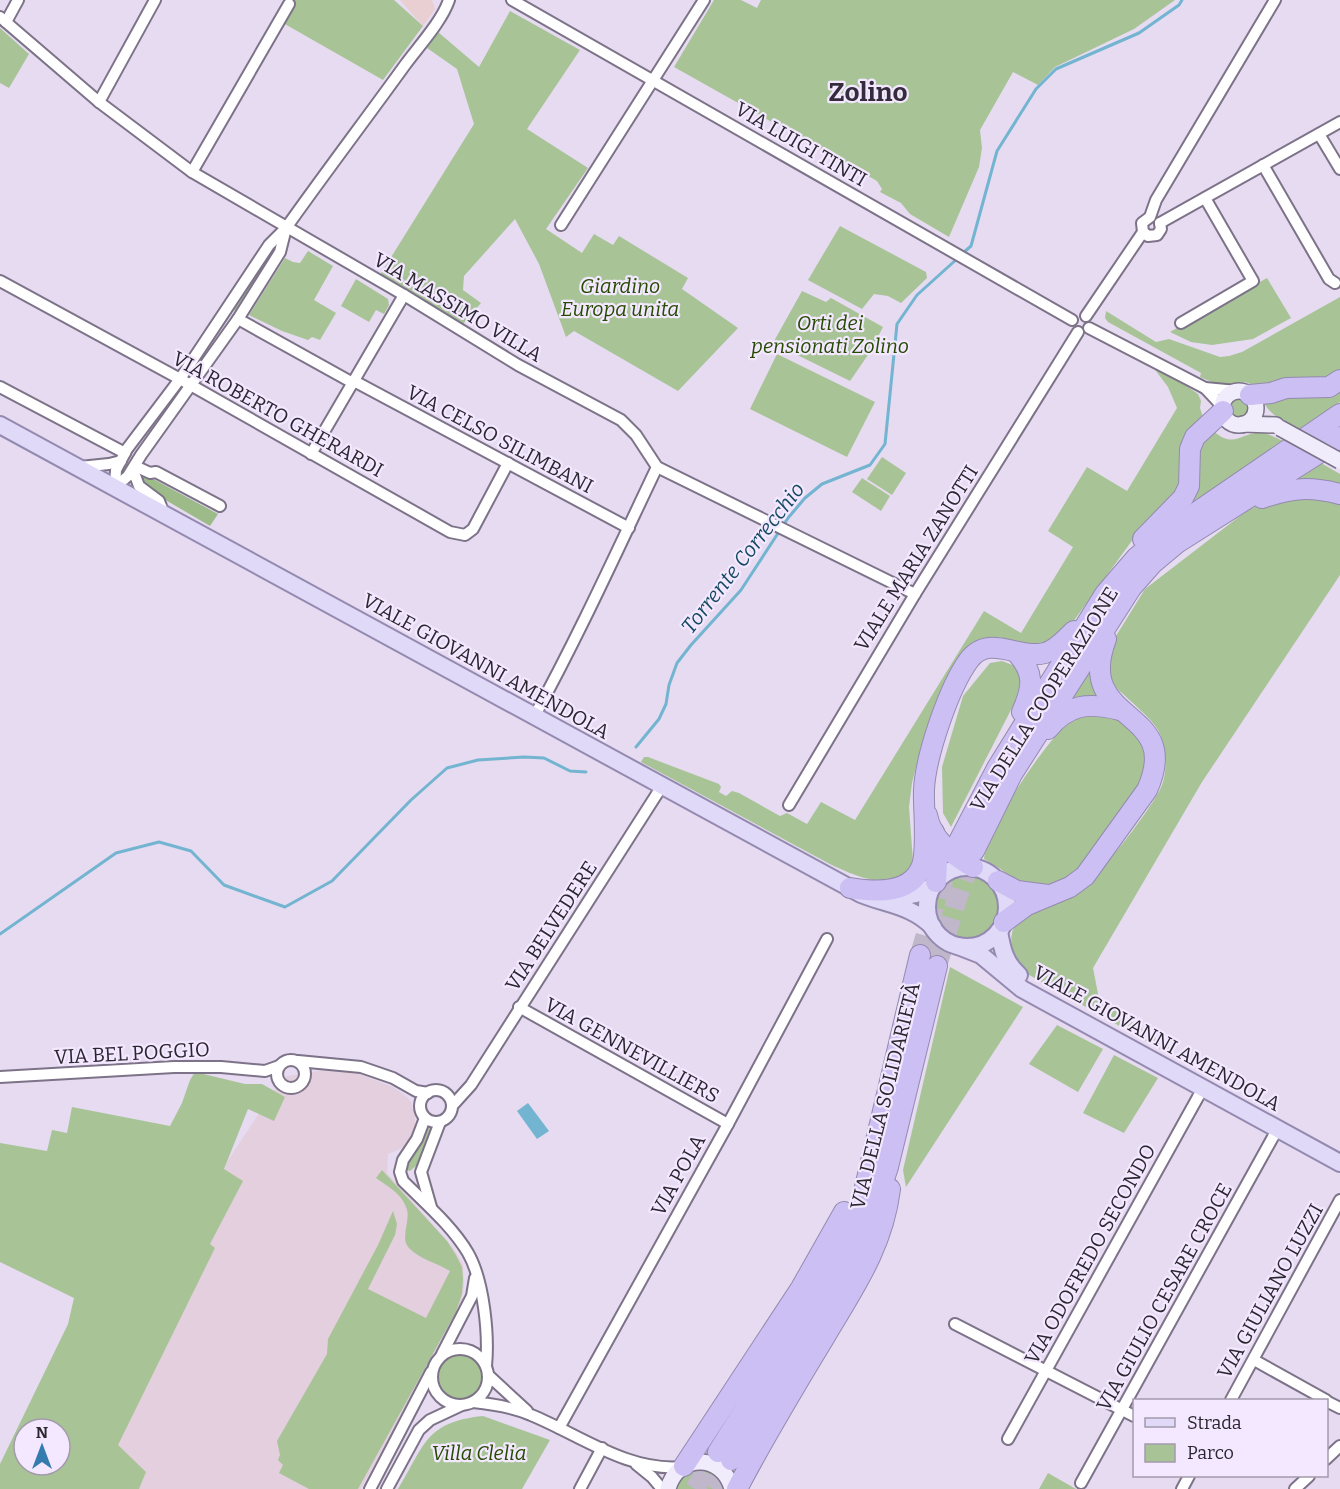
<svg xmlns="http://www.w3.org/2000/svg" width="1340" height="1489" font-family="Bitter,serif">
	<style>
		.industrial { fill: #e9cfd1 }
		.medical { fill: #e3cfde }
		.green { fill: #a8c497; fill-rule: evenodd }
		.forest { fill: #9cbb89 }
		.water { fill: #73b4d0 }
		.lines { fill: none; stroke-linecap: round; stroke-linejoin: round }
		.stream { stroke: #73b4d0; stroke-width: 3 }
		.highway-tunnel { stroke: #c1b7ca; stroke-width: 20; stroke-dasharray: 20 10; stroke-linecap: butt }
		.street-casing { stroke: #7d7388; stroke-width: 14 }
		.secondary-casing { stroke: #7d7388; stroke-width: 18 }
		.primary-casing { stroke: #948aaf; stroke-width: 20 }
		.highway-casing { stroke: #948aaf; stroke-width: 22 }
		.street { stroke: #fff; stroke-width: 10 }
		.secondary { stroke: #f0ecfc; stroke-width: 15 }
		.primary { stroke: #e0d9f8; stroke-width: 16 }
		.highway { stroke: #ccbff4; stroke-width: 20 }
		.secondary-bridge-casing { stroke: #7d7388; stroke-width: 18; stroke-linecap: butt }
		.secondary-bridge { stroke: #f0ecfc; stroke-width: 15 }
		.labels { text-anchor: middle; stroke-width: 4.5; stroke-linejoin: round; paint-order: stroke }
		.street-label { font-size: 20px; fill: #2b2730; stroke: #f3e8ff }
		.park-label { font-size: 20px; font-style: italic; fill: #254a00; stroke: #f3e8ff }
		.water-label { font-size: 21px; font-style: italic; fill: #154b60; stroke: #f3e8ff }
		.district-label { font-size: 26px; font-weight: bold; fill: #342b3d; stroke: #f3e8ff }
	</style>
	<rect width="100%" height="100%" fill="#e6dbf1"/>
	<polygon class="industrial" points="400,0 432,0 435,9 423,26"/>
	<polygon class="medical" points="340,1067 393,1087 407,1097 411,1102 415,1117 415,1126 407,1144 400,1149 388,1154 387,1173 452,1246 463,1264 464,1285 462,1301 361,1489 118,1489 99,1440 208,1221 227,1162 283,1077"/>
	<g class="green">
		<polygon points="290,0 394,0 423,26 383,80 283,23"/>
		<polygon points="714,0 741,0 757,8 761,0 1175,0 1134,29 1055,67 1038,85 1013,72 980,130 982,148 979,167 949,237 910,214 901,203 880,192 882,189 877,181 674,67"/>
		<polygon points="510,11 580,50 527,129 588,168 546,229 582,253 594,234 613,245 619,236 688,278 682,289 738,328 678,391 574,331 566,337 539,264 515,219 464,276 463,290 481,303 463,324 380,275 474,124 457,69 427,48 438,32 479,67"/>
		<polygon points="0,28 29,54 9,88 0,83"/>
		<polygon points="840,226 926,272 927,278 901,303 888,296 874,294 862,309 808,280"/>
		<polygon points="271,249 275,250 238,311 236,312 234,310"/>
		<polygon points="308,251 333,266 314,300 336,313 320,340 312,337 308,340 282,331 249,315 285,258 293,262 300,263"/>
		<polygon points="1267,278 1291,318 1253,339 1212,345 1191,342 1170,332"/>
		<polygon points="356,279 388,299 389,305 384,314 376,310 369,322 341,306"/>
		<polygon points="802,291 826,302 831,298 883,327 870,352 850,381 773,343"/>
		<polygon points="1340,297 1340,370 1336,375 1325,380 1256,386 1245,382 1219,385 1200,377 1201,373 1108,322 1105,318 1106,311 1156,342 1169,339 1220,357 1229,356 1242,352"/>
		<polygon points="777,354 875,402 847,457 750,409"/>
		<path d="M1153 367 1188 387 1198 394 1201 401 1200 408 1204 420 1179 492 1139 531 1070 626 1057 641 1025 647 1000 637 989 638 975 644 948 679 921 747 912 783 909 807 913 861C899 898 850 874 826 862L641 762 644 757H648L719 784 721 787 719 792 726 796 732 791 739 793 780 816 787 813 807 824 821 802 855 820 984 611 1021 633 1073 547 1048 531 1087 467 1127 491 1177 408 1168 387Z"/>
		<path d="M1340 386V402L1300 429C1285 422 1271 417 1263 401Z"/>
		<circle cx="1240" cy="407" r="10"/>
		<path d="M1210 428C1235 452 1240 431 1263 433 1270 434 1278 439 1285 442L1179 511 1195 452Z"/>
		<polygon points="882,457 906,473 892,495 867,479"/>
		<polygon points="1321,463 1340,474 1340,487 1288,484"/>
		<polygon points="862,478 890,496 881,511 852,492"/>
		<path d="M1284 497 1340 499V575L1202 782 1093 968 1099 999 1173 1050 1171 1055 1024 972C1013 956 1004 936 1020 918 1033 904 1058 906 1074 896 1094 883 1153 808 1162 785 1168 768 1166 748 1159 732 1154 720 1122 694 1111 683L1108 649 1145 589 1249 509Z"/>
		<polygon points="1002,661 1015,666 1021,682 1014,704 951,827 943,813 942,767 963,696 990,663"/>
		<polygon points="1092,665 1106,702 1068,707"/>
		<path d="M1078 713 1116 717 1143 737 1148 773 1074 875 1053 886 1034 889 1011 878 1002 870 984 859C988 824 1050 735 1078 713Z"/>
		<circle cx="967" cy="907" r="32"/>
		<polygon points="950,967 1023,1007 906,1187 903,1170"/>
		<polygon points="1057,1025 1103,1049 1078,1092 1029,1064"/>
		<polygon points="1114,1055 1158,1078 1124,1133 1083,1113"/>
		<path d="M195 1072 245 1084H262L285 1097 274 1121 248 1109 224 1169 243 1181 210 1244 215 1248 118 1445 146 1472 139 1489H0V1464L68 1324 74 1298 0 1262V1143L47 1151 52 1130 67 1133 72 1107 170 1126 182 1103 190 1080ZM24 1429H60V1465H24Z"/>
		<polygon points="426,1125 433,1127 417,1165 410,1171 406,1170"/>
		<path d="M382 1170 447 1241 456 1255 462 1267 463 1279 462 1294 456 1312 358 1489H309L279 1473 283 1465 278 1460 280 1455 277 1441 327 1354 328 1339 378 1245 393 1211 397 1224 395 1235 368 1289 426 1318 450 1271C437 1263 419 1259 409 1248 399 1238 412 1219 406 1207 401 1193 387 1186 376 1178Z"/>
		<circle cx="460" cy="1377" r="23"/>
		<path d="M483 1416 550 1440 522 1489H398C425 1445 425 1422 483 1416Z"/>
		<path d="M696 1470C710 1470 720 1475 725 1489H676L682 1477Z"/>
		<polygon points="1048,1473 1076,1489 1039,1489"/>
	</g>
	<polygon class="forest" points="139,475 155,480 218,514 210,526 145,488"/>
	<polygon class="water" points="528,1103 549,1131 537,1139 517,1111"/>
	<g class="lines">
		<g class="stream">
			<polyline points="963,253 971,246 997,151 1036,89 1056,69 1139,33 1179,5 1182,0"/>
			<polyline points="636,747 659,719 666,704 669,685 677,663 691,645 741,590 788,518 805,498 822,484 870,465 885,444 897,324 917,295 958,258"/>
			<polyline points="0,934 116,853 159,842 191,851 224,885 285,907 332,881 411,800 447,768 478,760 524,757 544,758 570,771 586,772"/>
		</g>
		<g class="highway-tunnel">
			<polyline points="920,955 937,896 958,843"/>
			<polyline points="937,966 956,902 974,851"/>
			<polyline points="695,1489 718,1452"/>
			<polyline points="713,1489 731,1460"/>
		</g>
		<g class="street-casing">
			<g id="street">
				<polyline points="512,0 1072,320"/>
				<polyline points="0,17 99,102 192,172 404,295 518,365 621,420 636,435 657,467 915,594"/>
				<polyline points="6,22 18,0"/>
				<polyline points="99,102 155,0"/>
				<polyline points="1319,134 1340,169"/>
				<polyline points="1263,165 1329,279 1335,283"/>
				<polyline points="192,172 289,4"/>
				<polyline points="1160,223 1340,122"/>
				<polyline points="561,225 704,0"/>
				<polyline points="1143,232 1148,236 1157,235 1161,229 1160,223"/>
				<polyline points="0,281 180,379 450,532 465,535 473,529 508,463"/>
				<polyline points="1086,316 1143,232 1142,223 1150,217 1156,200 1275,0"/>
				<polyline points="238,319 353,383"/>
				<polyline points="1181,323 1253,281 1205,198"/>
				<polyline points="1089,328 1205,388 1222,406"/>
				<polyline points="354,381 629,528"/>
				<polyline points="0,387 125,453"/>
				<polyline points="1205,388 1237,391"/>
				<polyline points="311,454 404,295"/>
				<polyline points="135,466 150,473 156,472 220,506"/>
				<polyline points="80,467 109,464 121,461"/>
				<polyline points="133,470 139,486 159,501 164,514"/>
				<path d="M115 487 116 470 127 449 180 379 269 245 286 228C325 173 366 119 405 65 419 46 442 21 449 0"/>
				<polyline points="115,487 128,476 141,455 238,319 280,252 286,228"/>
				<path d="M534 717C579 635 617 551 657 467"/>
				<polyline points="789,805 915,594 1078,332"/>
				<polyline points="519,1007 728,1124"/>
				<circle cx="291" cy="1074" r="14"/>
				<polyline points="298,1061 361,1067 393,1078 416,1091 428,1093"/>
				<polyline points="0,1077 174,1067 221,1067 265,1071 279,1066"/>
				<circle cx="436" cy="1106" r="16"/>
				<polyline points="452,1106 471,1085 662,786"/>
				<path d="M425 1118 417 1139 403 1160 400 1172 403 1181C425 1203 452 1226 468 1253 484 1281 489 1335 486 1366"/>
				<polyline points="431,1207 421,1172 440,1122"/>
				<polyline points="955,1324 1134,1416"/>
				<circle cx="460" cy="1377" r="28"/>
				<polyline points="442,1354 472,1296 475,1278"/>
				<polyline points="1254,1360 1326,1400"/>
				<polyline points="488,1375 527,1411"/>
				<polyline points="1231,1400 1340,1200"/>
				<polyline points="1326,1401 1340,1408"/>
				<path d="M473 1402C493 1404 513 1407 531 1415 580 1435 628 1472 682 1467"/>
				<polyline points="559,1428 728,1124 827,939"/>
				<polyline points="1008,1439 1203,1088"/>
				<polyline points="1326,1459 1340,1446"/>
				<polyline points="636,1464 652,1477 662,1489"/>
				<polyline points="1081,1483 1278,1128"/>
				<polyline points="370,1489 431,1372"/>
				<polyline points="387,1489 419,1430 430,1420 462,1405"/>
				<polyline points="580,1489 602,1448"/>
				<polyline points="1182,1489 1189,1476"/>
				<polyline points="1295,1489 1309,1476"/>
			</g>
		</g>
		<g class="secondary-casing">
			<g id="secondary">
				<circle cx="1239" cy="408" r="17"/>
				<polyline points="1243,424 1276,425"/>
				<path d="M668 1489C677 1453 723 1453 732 1489"/>
			</g>
		</g>
		<g class="primary-casing">
			<g id="primary">
				<path d="M0 425 861 894C888 905 911 905 933 927"/>
				<circle cx="967" cy="907" r="40"/>
				<polyline points="887,900 916,894 933,886"/>
				<path d="M999 931C1002 949 1005 963 1019 975"/>
				<polyline points="958,946 981,955 1022,989 1340,1163"/>
			</g>
		</g>
		<g class="highway-casing">
			<g id="highway">
				<polyline points="1250,395 1271,393 1286,388 1329,387 1340,380"/>
				<path d="M1262 498C1292 488 1309 486 1340 494"/>
				<polyline points="1143,539 1183,498 1189,486 1190,449 1195,437 1223,411"/>
				<path d="M1016 652C1035 673 1033 687 1022 712"/>
				<path d="M1048 729C1068 704 1089 702 1120 710"/>
				<path d="M927 815C932 841 952 854 973 867"/>
				<polyline points="934,832 937,861 936,882"/>
				<polyline points="958,843 997,768 1105,594 1136,558 1162,536 1340,414"/>
				<polyline points="974,851 1012,774 1131,588 1153,563 1177,543 1319,453 1340,437"/>
				<polyline points="998,881 1017,891 1048,895"/>
				<path d="M850 888C873 892 908 894 920 870 929 855 923 809 924 789 926 755 949 687 969 660 989 633 1019 660 1045 653 1058 649 1065 639 1074 631"/>
				<path d="M1004 922 1027 905 1070 887 1085 876 1147 790C1185 706 1073 726 1106 639"/>
				<polyline points="718,1452 820,1289 860,1208 920,955"/>
				<polyline points="731,1460 840,1283 868,1227 888,1167 937,966"/>
				<polyline points="684,1466 801,1288 844,1212"/>
				<path d="M737 1489C764 1437 794 1388 824 1338 853 1289 883 1247 890 1189"/>
			</g>
		</g>
		<use href="#street" class="street"/>
		<use href="#secondary" class="secondary"/>
		<use href="#primary" class="primary"/>
		<use href="#highway" class="highway"/>
		<g class="secondary-bridge-casing">
			<polyline id="secondary-bridge" points="1280,428 1340,461"/>
		</g>
		<use href="#secondary-bridge" class="secondary-bridge"/>
	</g>
	<g class="labels">
		<g class="street-label">
			<text transform="translate(801 144) rotate(30)" y="7">VIA LUIGI TINTI</text>
			<text transform="translate(458 307) rotate(31)" y="7">VIA MASSIMO VILLA</text>
			<text transform="translate(278 414) rotate(29)" y="7">VIA ROBERTO GHERARDI</text>
			<text transform="translate(500 439) rotate(28)" y="7">VIA CELSO SILIMBANI</text>
			<text transform="translate(916 558) rotate(-58)" y="7">VIALE MARIA ZANOTTI</text>
			<text transform="translate(486 666) rotate(29)" y="7">VIALE GIOVANNI AMENDOLA</text>
			<text transform="translate(1044 699) rotate(-58)" y="7">VIA DELLA COOPERAZIONE</text>
			<text transform="translate(551 926) rotate(-57)" y="7">VIA BELVEDERE</text>
			<text transform="translate(1157 1038) rotate(29)" y="7">VIALE GIOVANNI AMENDOLA</text>
			<text transform="translate(632 1050) rotate(29)" y="7">VIA GENNEVILLIERS</text>
			<text transform="translate(132 1053) rotate(-3)" y="7">VIA BEL POGGIO</text>
			<text transform="translate(885 1096) rotate(-76)" y="7">VIA DELLA SOLIDARIETÀ</text>
			<text transform="translate(678 1175) rotate(-61)" y="7">VIA POLA</text>
			<text transform="translate(1090 1254) rotate(-61)" y="7">VIA ODOFREDO SECONDO</text>
			<text transform="translate(1270 1291) rotate(-61)" y="7">VIA GIULIANO LUZZI</text>
			<text transform="translate(1164 1297) rotate(-61)" y="7">VIA GIULIO CESARE CROCE</text>
		</g>
		<g class="park-label">
			<text x="620" y="293">Giardino<tspan x="620" dy="23">Europa unita</tspan></text>
			<text x="830" y="330">Orti dei<tspan x="830" dy="23">pensionati Zolino</tspan></text>
			<text x="479" y="1460">Villa Clelia</text>
		</g>
		<g class="water-label">
			<text transform="translate(743 558) rotate(-52)" y="7">Torrente Correcchio</text>
		</g>
		<g class="district-label">
			<text x="868" y="101">Zolino</text>
		</g>
	</g>
	<rect x="1133" y="1399" width="195" height="78" fill="#f3e8ff" stroke="#a39bac" stroke-width="1.5"/>
	<rect x="1145" y="1418" width="30" height="9" fill="#e0d9f8" stroke="#a39bac" stroke-width="1.5"/>
	<text x="1187" y="1429" font-size="18" fill="#2b2730">Strada</text>
	<rect x="1145" y="1444" width="30" height="18" fill="#a8c497" stroke="#a39bac" stroke-width="1.5"/>
	<text x="1187" y="1459" font-size="18" fill="#2b2730">Parco</text>
	<g transform="translate(42 1447)"><circle r="28" fill="#f3e8ff" stroke="#a39bac" stroke-width="1.5"/>
	<path d="M0-4.5L10 22L0 15L-10 22Z" fill="#367bb0"/>
	<text y="-9" font-size="16" font-weight="bold" text-anchor="middle" fill="#2b2730">N</text>
	</g>
</svg>
